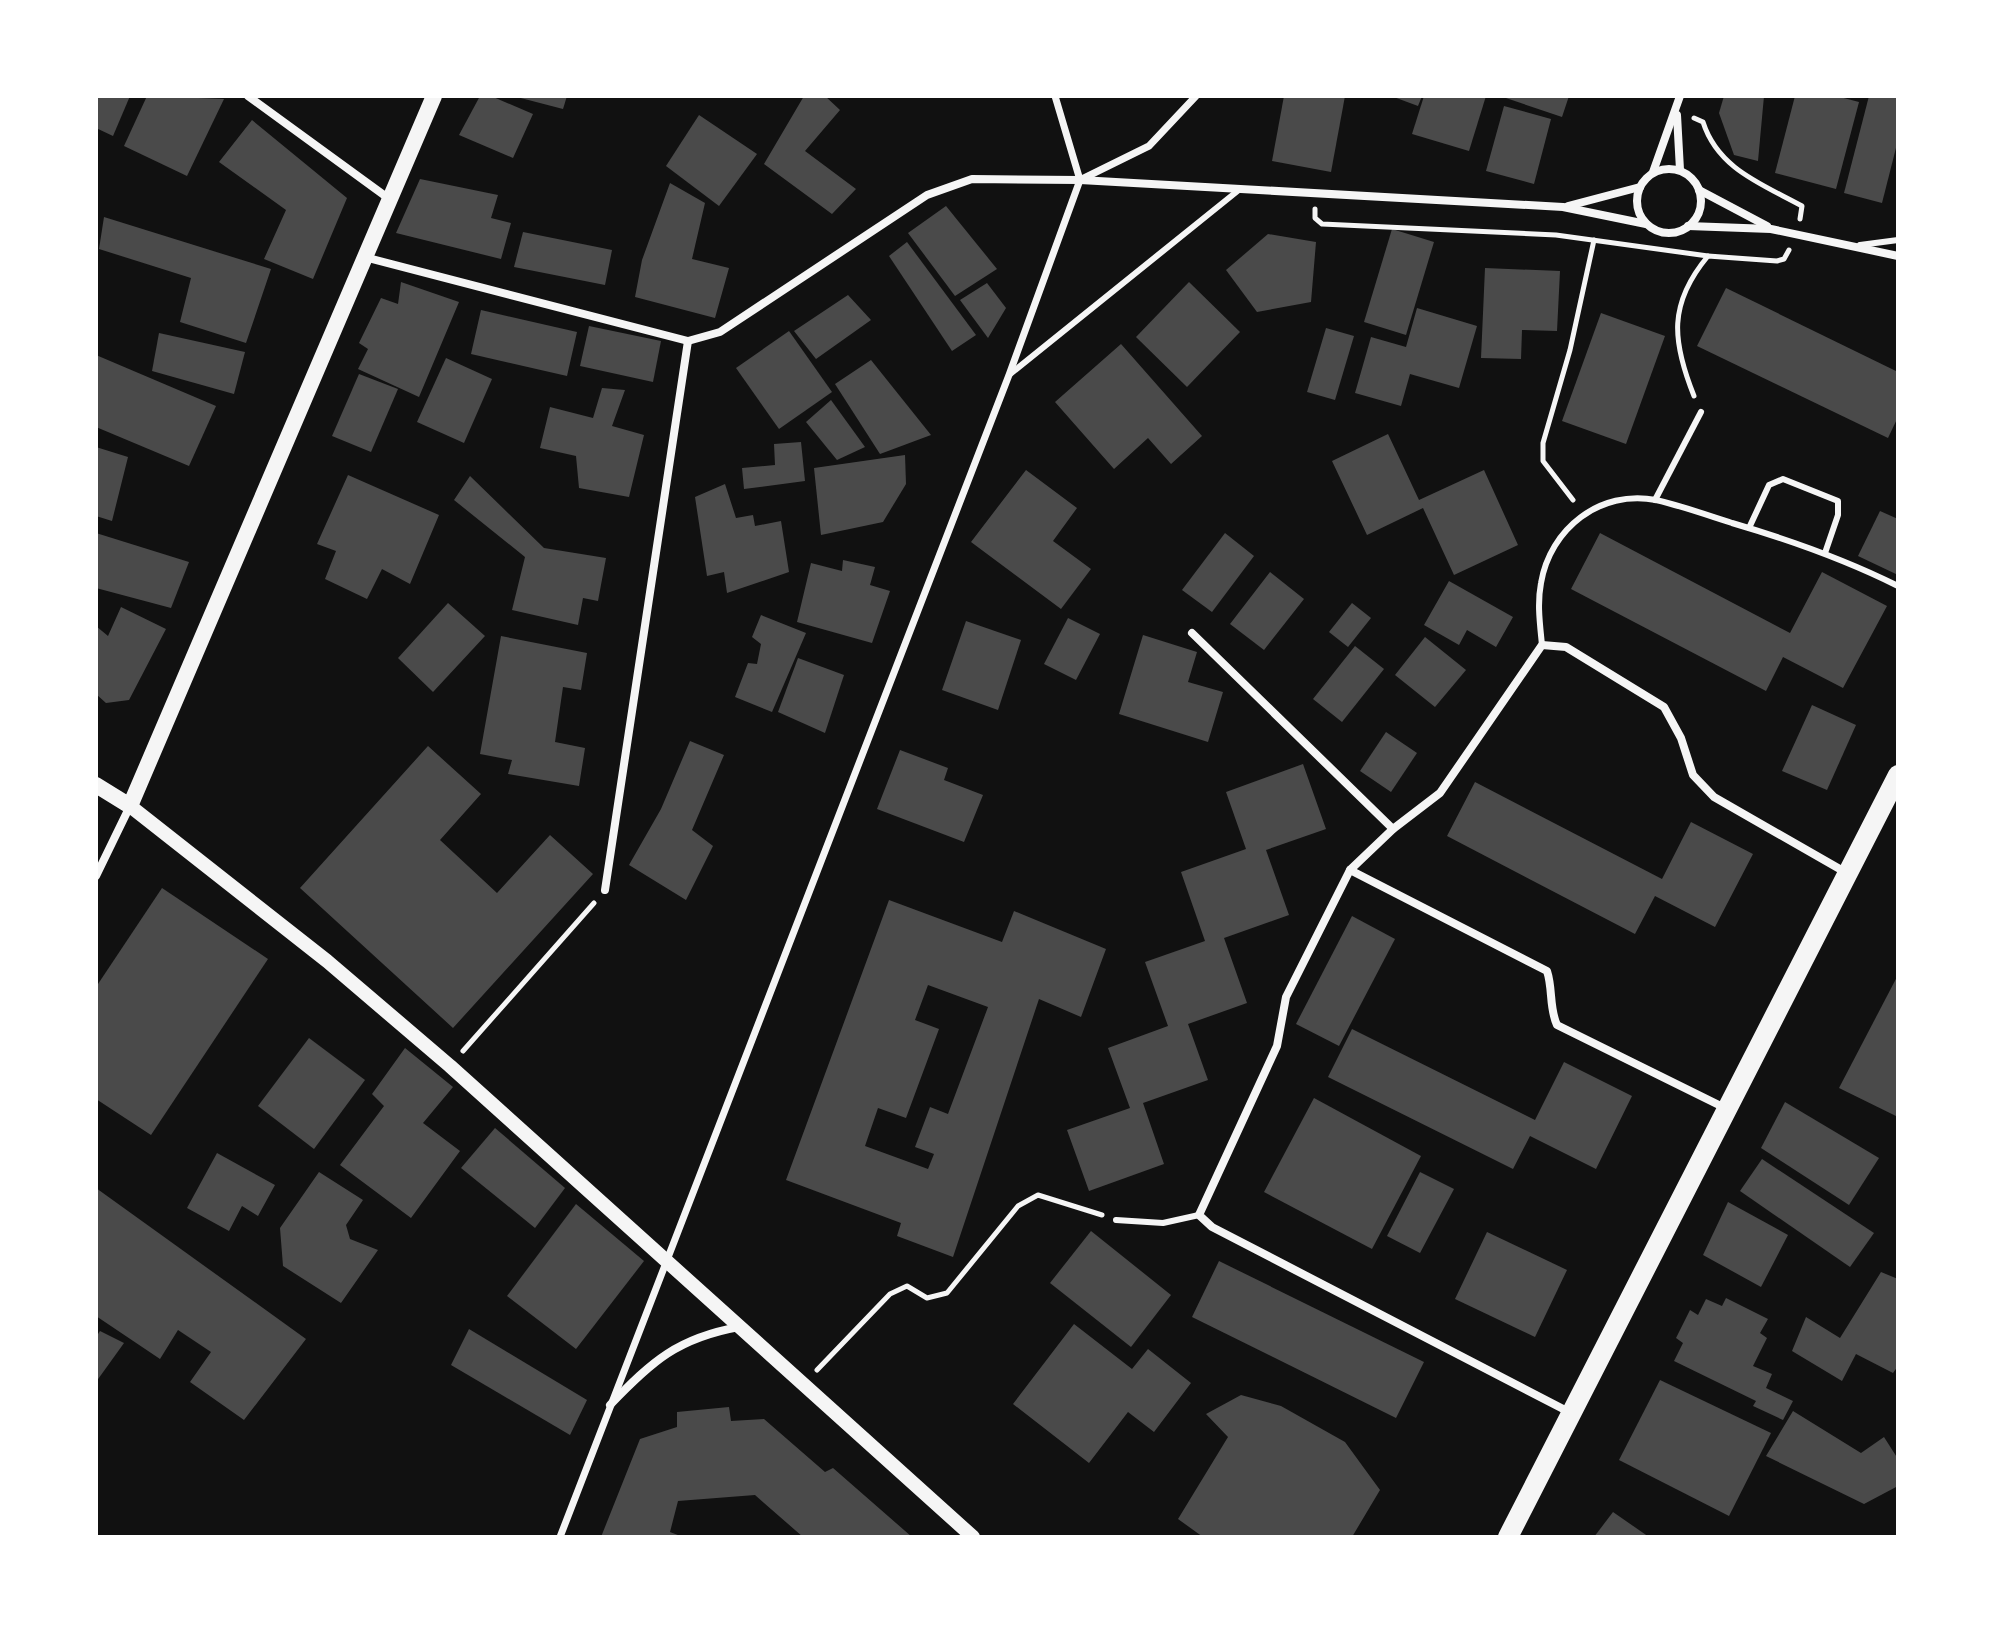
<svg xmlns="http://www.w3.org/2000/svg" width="1994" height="1633" font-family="Jost,sans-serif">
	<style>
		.building { fill: #4a4a4a; fill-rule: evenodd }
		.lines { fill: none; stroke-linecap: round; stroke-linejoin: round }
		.path { stroke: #f5f5f5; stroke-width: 5 }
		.service { stroke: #f5f5f5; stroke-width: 6 }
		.pedestrian { stroke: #f5f5f5; stroke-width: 7 }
		.minor { stroke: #f5f5f5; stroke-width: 8 }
		.tertiary { stroke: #f5f5f5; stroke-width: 14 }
		.secondary { stroke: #f5f5f5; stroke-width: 16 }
		.primary { stroke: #f5f5f5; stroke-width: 20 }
	</style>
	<rect width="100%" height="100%" fill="#111"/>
	<g class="building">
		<polygon points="96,96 130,96 113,136 96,128"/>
		<polygon points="147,96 224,99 187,176 124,146"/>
		<polygon points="480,96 491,96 533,114 513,158 459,135"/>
		<polygon points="513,96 567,96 563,109"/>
		<polygon points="804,96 825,96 840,110 805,151 856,189 832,214 764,164"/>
		<polygon points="1284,96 1345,96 1331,172 1272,161"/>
		<polygon points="1391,96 1422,96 1418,106"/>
		<polygon points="1424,96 1486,96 1469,151 1412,134"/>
		<polygon points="1500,96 1569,96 1562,117"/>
		<polygon points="1724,96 1764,96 1758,161 1734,155 1719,113"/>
		<polygon points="1795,96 1836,96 1859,102 1836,189 1775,173"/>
		<polygon points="1869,96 1898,96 1898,140 1882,203 1844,193"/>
		<polygon points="1504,106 1551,119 1534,184 1486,171"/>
		<polygon points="699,115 757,154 719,206 666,166"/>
		<polygon points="252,120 347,198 313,279 264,259 286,210 219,162"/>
		<polygon points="420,179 498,195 491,218 511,223 501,259 396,233"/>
		<polygon points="670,183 705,203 692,259 729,268 715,318 635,297 642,260"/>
		<polygon points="946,206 997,269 955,296 908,233"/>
		<polygon points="104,217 271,269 246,343 180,322 191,278 99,249"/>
		<polygon points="1392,229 1434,242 1406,335 1364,322"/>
		<polygon points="523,232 612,250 605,285 514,267"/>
		<polygon points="1268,234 1316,242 1311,302 1257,312 1226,270"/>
		<polygon points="907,242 976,335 952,351 889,256"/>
		<polygon points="1485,268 1560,271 1557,331 1522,330 1521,359 1481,358"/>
		<polygon points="401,282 459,302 419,397 358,369 368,349 359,343 381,298 398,304"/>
		<polygon points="1189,282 1240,332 1187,387 1136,337"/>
		<polygon points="987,283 1006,308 988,338 960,300"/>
		<polygon points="1726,288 1898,372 1898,417 1888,438 1697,346"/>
		<polygon points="848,295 871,320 816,359 794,331"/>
		<polygon points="1417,308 1477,326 1459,388 1410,374 1401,406 1355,393 1371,337 1406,347"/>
		<polygon points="481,310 577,332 567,376 471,354"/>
		<polygon points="1601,313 1665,336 1626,444 1562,421"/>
		<polygon points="589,326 661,341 653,382 580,366"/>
		<polygon points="1326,328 1354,336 1335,400 1307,392"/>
		<polygon points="789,331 832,392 779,429 736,368"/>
		<polygon points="159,333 245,352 234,394 152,371"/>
		<polygon points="1121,344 1202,436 1171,464 1148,438 1114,469 1055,402"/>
		<polygon points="96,355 216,406 189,466 96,427"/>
		<polygon points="446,358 492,379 464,443 417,422"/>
		<polygon points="871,360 931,435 880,454 835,384"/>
		<polygon points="359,374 398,389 371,452 332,436"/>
		<polygon points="602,388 625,390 612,426 644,435 629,497 579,488 576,456 540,448 550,407 593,418"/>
		<polygon points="831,400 865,447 837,460 806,422"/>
		<polygon points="1388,434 1419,500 1484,470 1518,545 1454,575 1423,508 1367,535 1332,461"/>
		<polygon points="801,442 805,481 744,489 742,468 775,465 774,444"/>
		<polygon points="96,447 128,457 112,521 96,516"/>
		<polygon points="905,455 906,484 883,522 821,535 814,468"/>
		<polygon points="1026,470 1077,508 1053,541 1091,569 1061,609 971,542"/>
		<polygon points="348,475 439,515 410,584 382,569 367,599 325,579 336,551 317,544"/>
		<polygon points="470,476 544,548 606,558 598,601 583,598 578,625 512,610 525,557 454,500"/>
		<polygon points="725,484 736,518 753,515 755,526 781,521 789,572 727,593 724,572 707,576 695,497"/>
		<polygon points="1880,511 1898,519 1898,575 1858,556"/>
		<polygon points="96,533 189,562 171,608 96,588"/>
		<polygon points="1225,533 1254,556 1212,612 1182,590"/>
		<polygon points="1600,533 1790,633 1822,572 1887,606 1843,688 1783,657 1766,691 1571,589"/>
		<polygon points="843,560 875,567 870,585 890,591 872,643 797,622 811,563 842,571"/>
		<polygon points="1270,572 1304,599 1264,650 1230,624"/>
		<polygon points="1449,581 1513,617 1496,647 1467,630 1459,645 1424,625"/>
		<polygon points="448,603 485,636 433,692 398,658"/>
		<polygon points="1352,603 1371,618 1348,647 1329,632"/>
		<polygon points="121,607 166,629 129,700 106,703 96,694 96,626 108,636"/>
		<polygon points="761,615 806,633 772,712 735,697 748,663 757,664 761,644 752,637"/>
		<polygon points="1068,618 1100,634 1076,680 1044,664"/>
		<polygon points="966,621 1021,640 998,710 942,690"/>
		<polygon points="1143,635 1197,652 1188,682 1223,692 1208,742 1119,714"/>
		<polygon points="501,636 587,653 581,690 563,687 555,742 585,748 579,786 508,774 512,760 480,754"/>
		<polygon points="1425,637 1466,670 1435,707 1395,675"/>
		<polygon points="1355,646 1384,669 1342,722 1313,699"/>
		<polygon points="798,658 844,675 825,733 778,712"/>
		<polygon points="1812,705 1856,725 1827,790 1782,771"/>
		<polygon points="1386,732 1417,753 1391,792 1360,771"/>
		<polygon points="690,741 724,755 692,830 713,846 686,900 629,865 661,809"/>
		<polygon points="428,746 481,794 440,840 497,893 550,835 593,874 453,1028 300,888"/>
		<polygon points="900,750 948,768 944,780 983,795 964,842 877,809"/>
		<polygon points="1303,764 1326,829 1266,850 1289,915 1224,938 1247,1003 1188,1024 1208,1080 1143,1103 1164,1164 1089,1191 1067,1130 1130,1108 1108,1048 1168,1026 1145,962 1205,941 1181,872 1246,849 1226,792"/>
		<polygon points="1475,782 1662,879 1691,822 1753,854 1715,927 1655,896 1635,934 1447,836"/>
		<polygon points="162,888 268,959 151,1135 96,1099 96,987"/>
		<path d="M889 900 1002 942 1014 911 1106 949 1081 1017 1039 999 953 1257 897 1236 901 1223 786 1180ZM928 985 988 1007 948 1114 930 1107 915 1147 934 1154 928 1169 865 1146 878 1108 906 1118 939 1029 915 1020Z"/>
		<polygon points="1352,916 1395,939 1339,1046 1296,1024"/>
		<polygon points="1898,975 1898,1117 1839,1088"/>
		<polygon points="1352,1029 1535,1120 1564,1062 1632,1096 1596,1169 1530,1136 1513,1169 1328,1077"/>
		<polygon points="309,1038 365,1080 314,1149 258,1106"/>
		<polygon points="405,1048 453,1087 423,1123 460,1151 411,1218 340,1165 384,1106 372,1094"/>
		<polygon points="1314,1098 1421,1156 1372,1249 1264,1192"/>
		<polygon points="1785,1102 1879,1158 1849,1205 1761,1148"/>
		<polygon points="495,1128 565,1188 535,1228 461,1168"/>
		<polygon points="217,1153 275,1185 258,1216 242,1206 229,1231 187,1208"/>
		<polygon points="1762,1159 1874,1233 1850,1267 1740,1191"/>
		<polygon points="319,1172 363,1200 346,1225 350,1239 378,1250 341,1303 283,1266 280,1228"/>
		<polygon points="1420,1172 1454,1189 1420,1253 1387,1236"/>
		<polygon points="96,1188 306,1339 244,1420 190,1382 211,1352 178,1330 160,1359 96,1316"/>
		<polygon points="1728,1202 1788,1235 1761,1287 1703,1255"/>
		<polygon points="576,1204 644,1261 576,1349 507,1296"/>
		<polygon points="1091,1231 1171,1295 1131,1347 1050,1283"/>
		<polygon points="1487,1232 1567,1270 1535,1337 1455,1299"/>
		<polygon points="1219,1261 1424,1362 1396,1418 1192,1317"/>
		<polygon points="1881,1272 1898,1279 1898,1366 1893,1373 1856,1354 1842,1381 1792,1351 1806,1317 1840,1338"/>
		<polygon points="1726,1298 1768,1319 1760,1333 1767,1338 1753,1366 1772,1374 1766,1388 1793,1401 1783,1420 1753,1406 1756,1401 1674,1361 1683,1343 1676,1338 1690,1310 1698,1315 1706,1299 1722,1306"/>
		<polygon points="1074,1324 1132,1369 1148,1349 1191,1383 1154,1432 1128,1412 1089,1463 1013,1404"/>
		<polygon points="469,1329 587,1400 570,1435 451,1365"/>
		<polygon points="100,1331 124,1343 96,1382 96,1337"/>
		<polygon points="1660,1380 1771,1433 1729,1516 1619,1460"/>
		<polygon points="1241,1395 1281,1406 1345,1442 1380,1490 1352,1537 1203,1537 1178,1519 1228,1437 1206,1414"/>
		<polygon points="729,1407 731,1421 764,1419 825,1472 833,1468 912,1537 803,1537 755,1495 678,1501 670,1532 683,1537 601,1537 640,1439 677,1427 677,1412"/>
		<polygon points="1793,1411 1861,1453 1884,1437 1898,1459 1898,1486 1864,1504 1766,1456"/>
		<polygon points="1613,1512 1649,1537 1594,1537"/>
	</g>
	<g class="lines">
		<g class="path">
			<path d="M1694 118 1703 122C1718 169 1762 184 1802 206L1800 219"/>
			<polyline points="1315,209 1315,218 1322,224 1556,235 1708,256"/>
			<path d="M1694 396C1672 341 1668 304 1708 256L1777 261 1784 259 1789 250"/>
			<polyline points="1573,500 1543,461 1543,443 1570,350 1594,240"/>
			<polyline points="463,1051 594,903"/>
			<polyline points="817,1370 890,1294 907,1286 927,1298 947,1293 1018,1206 1038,1195 1102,1215"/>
		</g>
		<g class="service">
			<polyline points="1860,245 1898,240"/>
			<polyline points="1009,375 1240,189"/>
			<polyline points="1655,500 1701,412"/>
			<polyline points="1749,528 1769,485 1783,479 1838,501 1838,515 1825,553"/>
			<path d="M1542 645C1540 624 1537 604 1541 583 1550 529 1600 489 1656 500 1682 506 1707 515 1732 523 1790 540 1844 559 1898 586"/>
			<polyline points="1116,1220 1163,1223 1199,1215"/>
		</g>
		<g class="pedestrian">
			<polyline points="1082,179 1149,146 1196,96"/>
			<polyline points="560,1537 1009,375 1080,180 1055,96"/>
		</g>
		<g class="minor">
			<polyline points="248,96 388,198"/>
			<polyline points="1677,115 1680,170"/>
			<circle cx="1669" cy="201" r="32"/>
			<polyline points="1653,172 1680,96"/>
			<polyline points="1699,190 1767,226"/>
			<polyline points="1568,206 1640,187"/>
			<polyline points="1688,226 1771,229 1898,256"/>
			<polyline points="364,257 688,341 720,332 927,195 972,179 1080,180 1563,207 1646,224"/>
			<polyline points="1192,633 1393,829"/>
			<path d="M1350 870 1547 971C1553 989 1549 1008 1557 1025L1725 1108"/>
			<polyline points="96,876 130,806"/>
			<polyline points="605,890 688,341"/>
			<path d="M610 1405C652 1361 678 1338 739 1327"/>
			<polyline points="1569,1412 1212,1227 1199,1215 1277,1046 1286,997 1350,870 1393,829 1440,793 1542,645 1566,647 1664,707 1681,738 1693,775 1714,797 1845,872"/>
		</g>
		<polyline class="tertiary" points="130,806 327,961 450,1066 973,1537"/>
		<polyline class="secondary" points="96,785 130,806 434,96"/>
		<polyline class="primary" points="1508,1537 1898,775"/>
	</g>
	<rect width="1994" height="1633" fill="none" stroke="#ffffff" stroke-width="196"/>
</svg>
